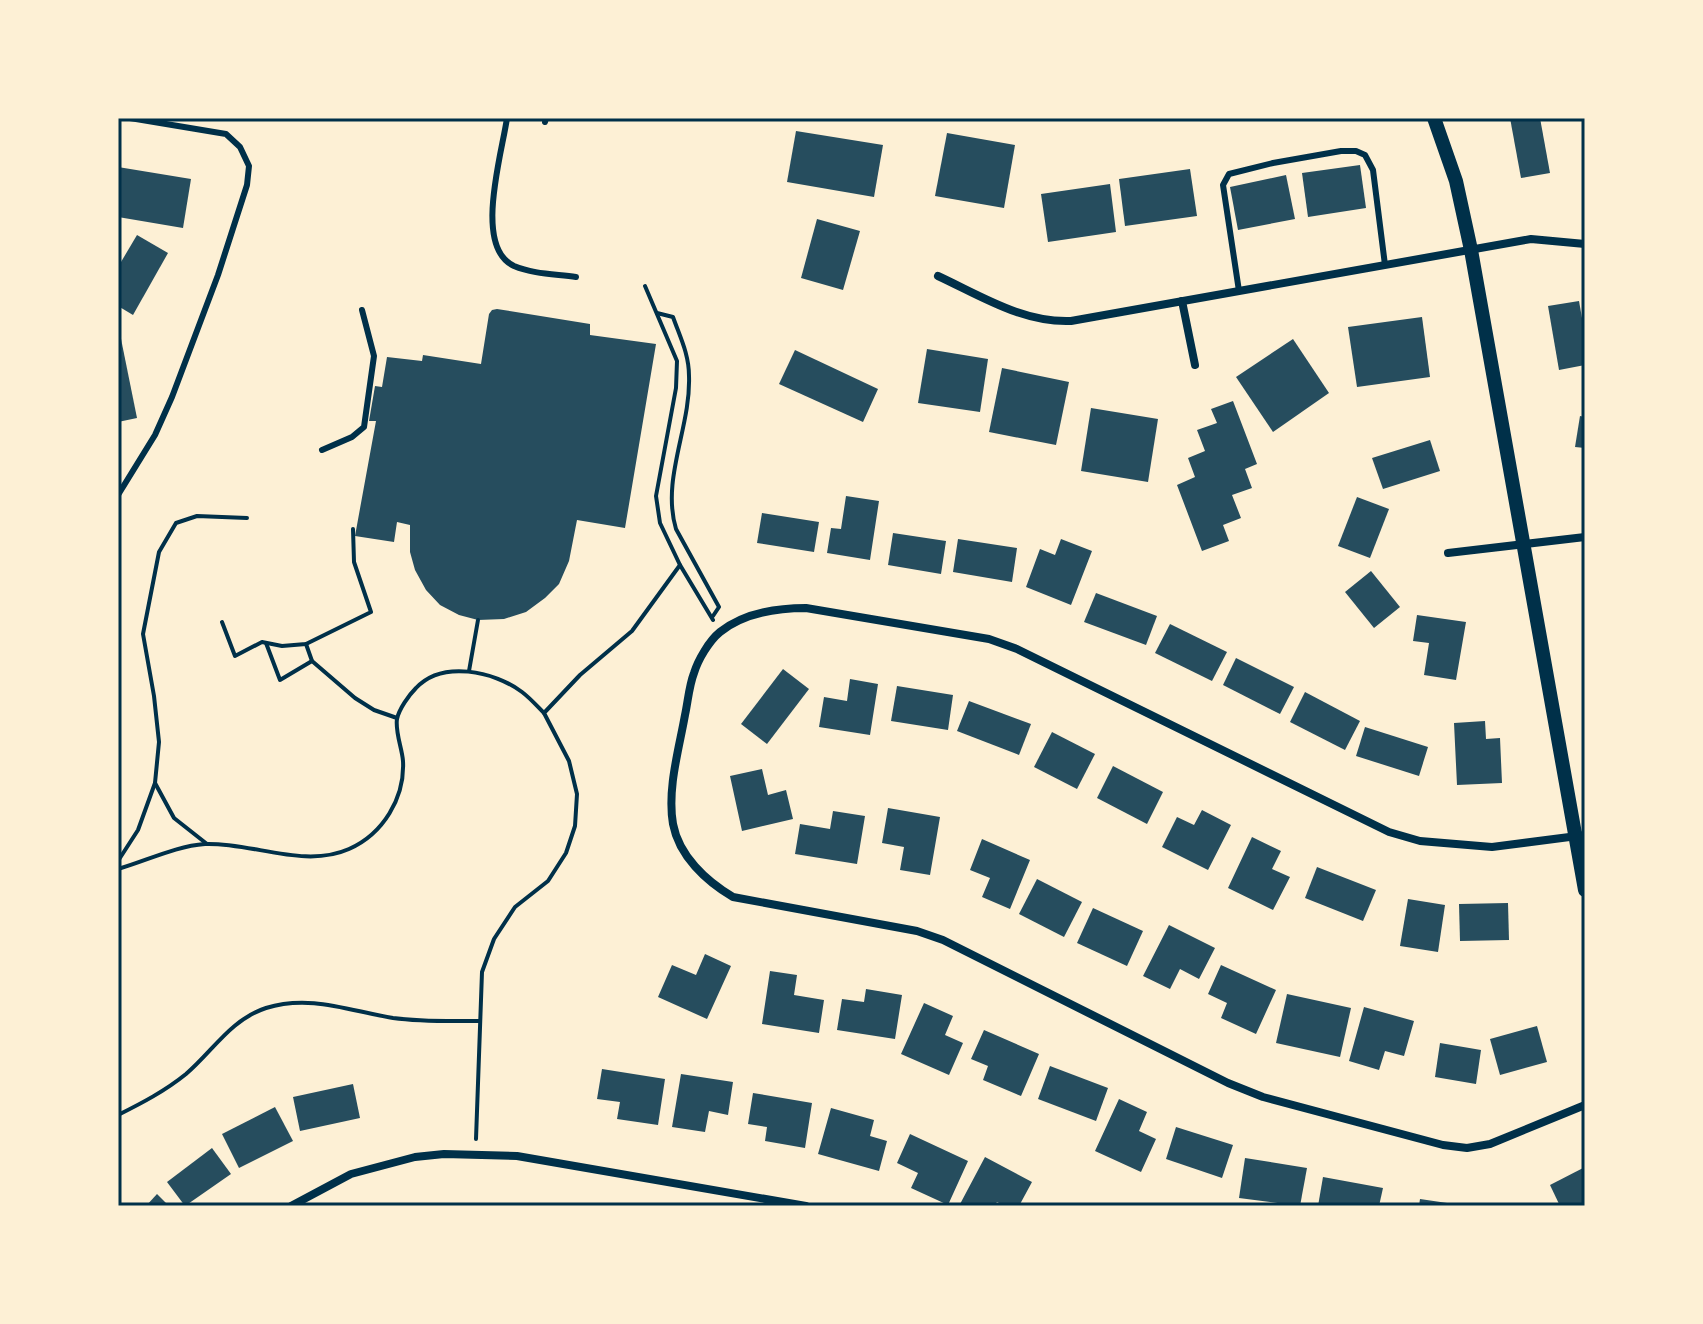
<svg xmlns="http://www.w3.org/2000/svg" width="1703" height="1324" font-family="Arial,sans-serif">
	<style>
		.building { fill: #264d5e }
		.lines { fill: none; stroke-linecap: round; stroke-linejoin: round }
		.path { stroke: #003049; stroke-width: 4 }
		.service { stroke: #003049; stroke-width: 6 }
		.minor { stroke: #003049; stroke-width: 8 }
		.tertiary { stroke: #003049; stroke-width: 14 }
		.neatline { fill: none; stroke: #003049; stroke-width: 3 }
	</style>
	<rect width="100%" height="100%" fill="#fdf0d5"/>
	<g class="building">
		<polygon points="1510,118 1540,118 1550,173 1521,178"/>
		<polygon points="796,131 883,145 874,197 787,182"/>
		<polygon points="947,133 1015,145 1004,208 935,196"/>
		<polygon points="1360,165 1366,208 1308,217 1302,173"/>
		<polygon points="118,167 191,179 183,228 118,217"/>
		<polygon points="1190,169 1197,216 1125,226 1119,179"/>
		<polygon points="1286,175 1295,219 1238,230 1230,187"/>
		<polygon points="1110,184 1116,232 1048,242 1041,194"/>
		<polygon points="817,219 860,231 843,290 801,278"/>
		<polygon points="137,235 168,253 133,315 118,306 118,267"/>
		<polygon points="1579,301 1585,335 1585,365 1559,370 1548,306"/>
		<polygon points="497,309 590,324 590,335 656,344 625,528 577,520 569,561 559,584 545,598 526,612 504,619 478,620 459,615 440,605 426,590 415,570 410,552 410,525 397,522 394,542 355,536 376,421 369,421 375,386 382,387 387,357 422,361 423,355 481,364 489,314 492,310"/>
		<polygon points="1422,317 1430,377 1357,387 1348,327"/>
		<polygon points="118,324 137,418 118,422"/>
		<polygon points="1293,339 1329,393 1273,432 1236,377"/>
		<polygon points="927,349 988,359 980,412 918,403"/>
		<polygon points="795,350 878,389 863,422 779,384"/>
		<polygon points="1002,368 1069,382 1056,445 989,432"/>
		<polygon points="1233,401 1257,464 1245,469 1252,488 1232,495 1241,518 1223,525 1229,541 1202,551 1177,485 1195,477 1188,458 1205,451 1197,430 1217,423 1211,409"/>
		<polygon points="1091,408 1158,419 1148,482 1081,471"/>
		<polygon points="1580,416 1585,417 1585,448 1575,447"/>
		<polygon points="1430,440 1440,471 1383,489 1372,458"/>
		<polygon points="846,496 879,501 870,560 827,553 831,528 841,529"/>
		<polygon points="1357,497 1389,509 1370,558 1338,546"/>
		<polygon points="762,513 819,522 814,552 757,543"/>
		<polygon points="893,533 946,541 941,574 888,565"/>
		<polygon points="958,539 1017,548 1012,582 953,572"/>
		<polygon points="1061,539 1092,551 1071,605 1026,587 1040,549 1055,555"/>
		<polygon points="1371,571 1400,607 1374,628 1345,592"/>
		<polygon points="1096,593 1157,616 1146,645 1084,622"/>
		<polygon points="1417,615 1466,622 1456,680 1424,675 1429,643 1413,641"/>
		<polygon points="1170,624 1227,652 1212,681 1155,653"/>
		<polygon points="1236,658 1294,687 1280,714 1223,685"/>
		<polygon points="783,669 809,689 767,744 741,724"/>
		<polygon points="850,679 878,684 870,735 819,727 824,697 847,701"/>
		<polygon points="897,686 953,695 948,730 891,721"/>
		<polygon points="1305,692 1360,721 1345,750 1290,722"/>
		<polygon points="969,701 1031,724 1019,755 957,731"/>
		<polygon points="1485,721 1486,739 1500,738 1502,783 1457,785 1454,723"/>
		<polygon points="1365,727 1428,747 1419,776 1356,756"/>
		<polygon points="1052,732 1095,754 1077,789 1034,767"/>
		<polygon points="1113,766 1163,792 1147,824 1097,798"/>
		<polygon points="762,769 768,795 786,790 793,819 742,831 730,776"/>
		<polygon points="888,808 940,817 930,875 900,870 904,847 882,843"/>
		<polygon points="1202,810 1231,825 1208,870 1162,847 1177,817 1194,825"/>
		<polygon points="833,811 865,816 857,864 795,854 800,824 830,829"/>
		<polygon points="1252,837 1281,851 1272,869 1290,877 1273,910 1228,888"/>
		<polygon points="982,839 1030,860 1010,909 982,897 990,878 970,870"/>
		<polygon points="1317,867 1376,890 1363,921 1305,898"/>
		<polygon points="1037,879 1082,902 1064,937 1019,914"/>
		<polygon points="1408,899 1445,905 1438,952 1400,946"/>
		<polygon points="1508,903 1509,940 1460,941 1459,904"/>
		<polygon points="1093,908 1143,931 1127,966 1077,943"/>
		<polygon points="1169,925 1215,948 1199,979 1180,969 1170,989 1143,976"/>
		<polygon points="705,954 731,966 707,1019 658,997 672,965 696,975"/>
		<polygon points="1221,965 1276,990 1256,1034 1221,1018 1227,1003 1208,994"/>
		<polygon points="770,971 797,975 794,995 824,1000 819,1033 762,1024"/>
		<polygon points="866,989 902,995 895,1039 837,1030 842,999 864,1002"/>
		<polygon points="1287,994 1351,1008 1340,1057 1276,1043"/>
		<polygon points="924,1003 953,1016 945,1035 963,1043 949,1075 901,1054"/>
		<polygon points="1364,1007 1414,1021 1404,1056 1385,1051 1379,1070 1349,1061"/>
		<polygon points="1537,1026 1547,1062 1500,1075 1490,1039"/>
		<polygon points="984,1030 1039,1054 1021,1096 983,1080 988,1066 971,1059"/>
		<polygon points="1440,1043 1481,1050 1476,1084 1435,1077"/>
		<polygon points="1050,1066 1108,1088 1096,1121 1038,1099"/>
		<polygon points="602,1069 665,1079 658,1125 617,1119 620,1102 597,1099"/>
		<polygon points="681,1074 733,1082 728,1115 709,1111 705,1132 672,1127"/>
		<polygon points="353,1084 360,1118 300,1131 293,1097"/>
		<polygon points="753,1093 812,1103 805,1148 765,1141 767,1127 748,1124"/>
		<polygon points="1119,1099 1147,1112 1139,1131 1156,1139 1141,1172 1095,1151"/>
		<polygon points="275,1107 293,1141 239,1168 222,1134"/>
		<polygon points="831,1108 874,1120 870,1136 887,1141 879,1171 818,1154"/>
		<polygon points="1176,1127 1233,1145 1222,1178 1166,1159"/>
		<polygon points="910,1134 968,1161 948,1205 911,1188 918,1173 897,1163"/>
		<polygon points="212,1148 231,1174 185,1206 167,1182"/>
		<polygon points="985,1157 1032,1182 1019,1206 1005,1206 997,1202 994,1206 959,1206"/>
		<polygon points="1245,1158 1307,1168 1300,1206 1239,1198"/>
		<polygon points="1585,1167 1585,1206 1560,1206 1550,1185"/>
		<polygon points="1323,1177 1383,1188 1379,1206 1318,1206"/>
		<polygon points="157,1194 169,1206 146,1206"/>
		<polygon points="1420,1199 1454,1204 1454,1206 1419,1206"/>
	</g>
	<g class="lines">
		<g class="path">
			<polyline points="645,286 677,361 676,388 656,496 660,523 680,565"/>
			<path d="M657 313 673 317C680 337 689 354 689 376 691 427 661 479 676 529L719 607 713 616"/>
			<polyline points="222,622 235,656 262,642 282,646 306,644 371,612 354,562 353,529"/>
			<polyline points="266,643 280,680 312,661"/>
			<polyline points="306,644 312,661 355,698 374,710 397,718"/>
			<polyline points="469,671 478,620"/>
			<polyline points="155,783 174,818 207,844"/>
			<polyline points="118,861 138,830 155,783 159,742 154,696 143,634 159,552 176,523 197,516 247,518"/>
			<path d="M118 869C146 861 176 846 205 844 252 842 304 869 349 849 383 834 405 798 403 761 402 748 395 732 397 719 399 709 409 695 416 688 442 660 494 671 522 692 530 698 537 706 544 713"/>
			<path d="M118 1115C142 1103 165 1091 186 1074 213 1051 230 1020 266 1008 310 994 350 1011 393 1018 422 1022 450 1021 479 1021"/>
			<polyline points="476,1139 482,972 494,939 515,907 548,881 566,853 575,826 577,794 569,761 544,713 580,675 632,631 680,565 713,620"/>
		</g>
		<g class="service">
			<path d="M507 118C502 154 473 247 514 266 533 274 555 274 576 277"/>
			<polyline points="545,122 546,118"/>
			<polyline points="1239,291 1223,185 1229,174 1273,163 1341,151 1356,151 1365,155 1373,170 1385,265"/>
			<polyline points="322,450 352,437 364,427 374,356 362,310"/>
			<polyline points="118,495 155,435 172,397 218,275 247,185 249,166 240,147 226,134 130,118"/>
		</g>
		<g class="minor">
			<path d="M938 276C981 296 1023 323 1071 321L1531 239 1585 244"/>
			<polyline points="1182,301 1195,365"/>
			<polyline points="1448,553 1585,537"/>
			<path d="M1585 835 1492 847 1420 841 1389 832 1017 649 989 639 806 608C776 608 744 613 720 632 709 641 698 660 694 673 689 686 688 701 685 715 679 749 667 789 673 824 679 856 706 881 733 897L917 931 943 940 1228 1083 1263 1097 1443 1145 1467 1148 1490 1144 1585 1105"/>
			<polyline points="291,1206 351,1174 415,1157 444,1154 517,1156 806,1206"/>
		</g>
		<polyline class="tertiary" points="1434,118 1456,181 1471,250 1585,890"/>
	</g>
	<rect width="1703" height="1324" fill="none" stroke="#fdf0d5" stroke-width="240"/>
	<rect x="120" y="120" width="1463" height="1084" class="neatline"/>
</svg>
